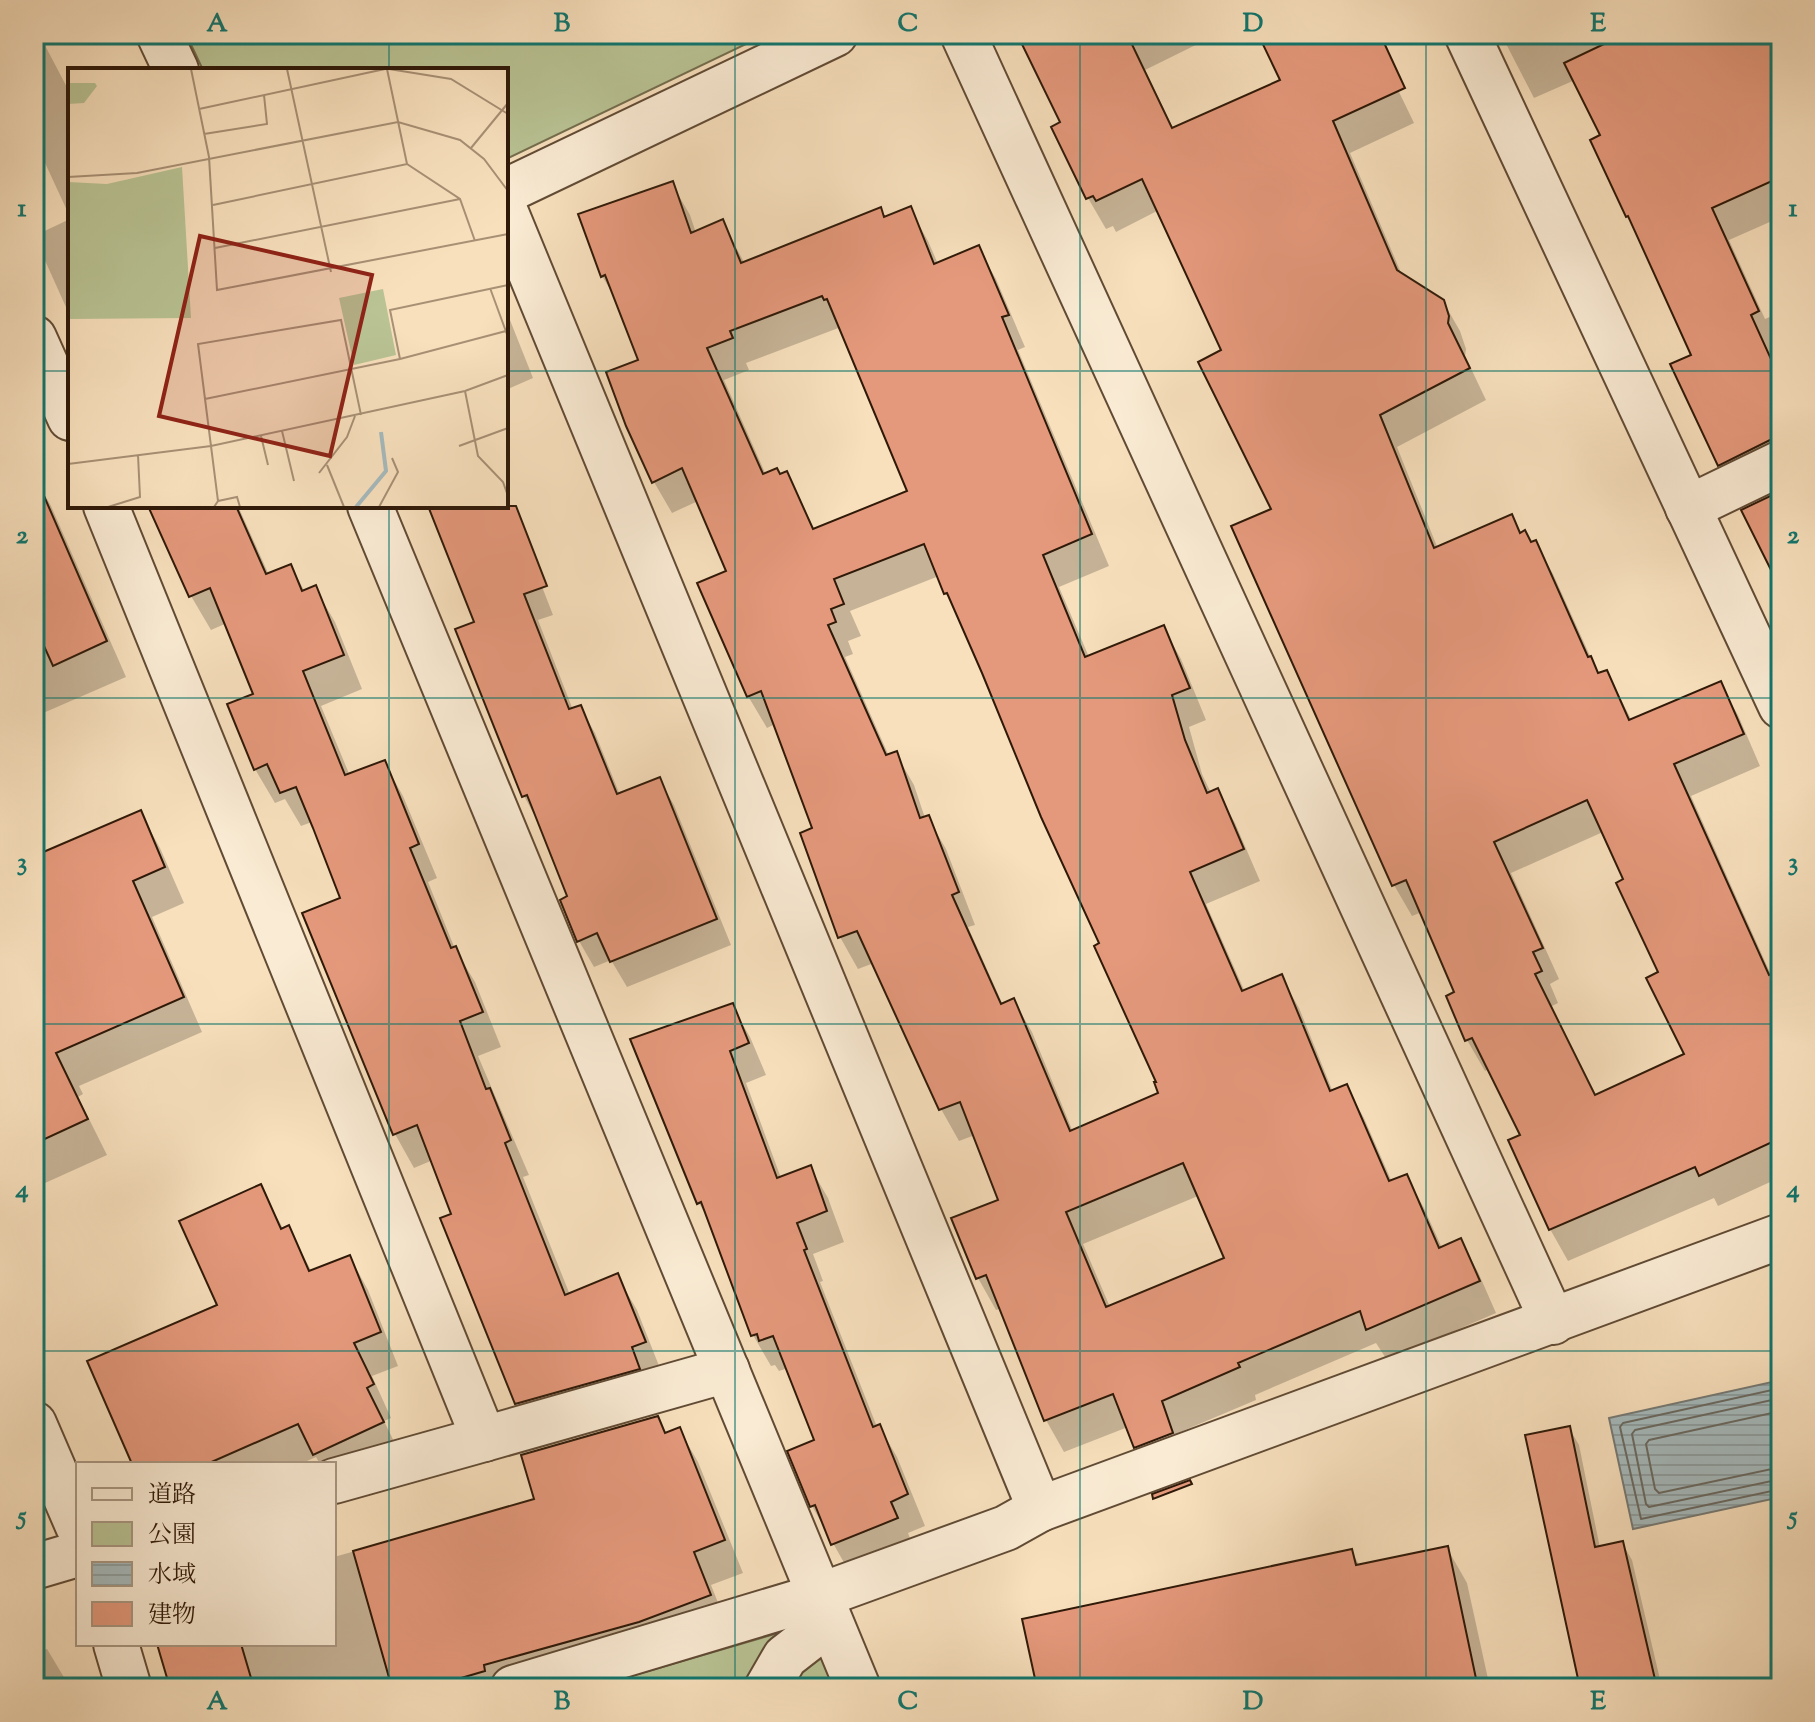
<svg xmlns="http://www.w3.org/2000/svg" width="1815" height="1722" font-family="'Sorts Mill Goudy','Noto Serif JP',serif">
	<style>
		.park { fill: #b9c394; stroke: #746e4e; stroke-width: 2 }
		.water { fill: url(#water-rules); stroke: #767a75; stroke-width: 2 }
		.shadow { fill: #0003; fill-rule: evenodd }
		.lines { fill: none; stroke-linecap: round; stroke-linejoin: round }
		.shore { stroke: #6a6a62; stroke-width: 2 }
		.building { fill: #e5997c; stroke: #2f1908; stroke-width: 2; fill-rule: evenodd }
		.minor-casing { stroke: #614b35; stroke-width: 48 }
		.minor { stroke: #faebd4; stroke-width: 44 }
		.grid { fill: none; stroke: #0f766e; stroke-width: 2; stroke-opacity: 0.55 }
		.inset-river { fill: none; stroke: #a5babd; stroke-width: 4 }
		.inset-road { fill: none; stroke: #a89075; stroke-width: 2 }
		.view { fill: #8f2418; fill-opacity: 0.15; stroke: #8f2418; stroke-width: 4 }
		.inset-edge { fill: none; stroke: #2f1908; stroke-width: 4 }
		.neatline { fill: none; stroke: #0f766e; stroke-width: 3 }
		.grid-label { font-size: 26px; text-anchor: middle; font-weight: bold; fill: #0f766e }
	</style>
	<defs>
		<pattern id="water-rules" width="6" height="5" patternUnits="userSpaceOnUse" patternTransform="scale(2)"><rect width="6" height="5" fill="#a5babd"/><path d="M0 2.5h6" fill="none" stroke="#8e9fa1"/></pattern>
	</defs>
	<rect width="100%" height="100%" fill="#f8e0bd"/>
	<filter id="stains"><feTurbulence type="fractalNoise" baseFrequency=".0025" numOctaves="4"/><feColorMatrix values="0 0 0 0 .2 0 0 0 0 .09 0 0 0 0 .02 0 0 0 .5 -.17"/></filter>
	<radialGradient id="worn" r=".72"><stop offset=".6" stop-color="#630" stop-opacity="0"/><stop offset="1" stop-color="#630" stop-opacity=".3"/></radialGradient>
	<g class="park">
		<polygon points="186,34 767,34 506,159 506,70 203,70"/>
		<polygon points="802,1626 840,1688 590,1688"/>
	</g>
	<polygon class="water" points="1781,1380 1781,1497 1633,1529 1609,1418"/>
	<g class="shadow">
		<polygon points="34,34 39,34 70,93 70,217 34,139"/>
		<path d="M1019 34H1218L1145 70 1174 130 1282 81 1260 34H1371L1414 123 1350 153 1402 275 1441 298 1460 331 1466 349 1465 356 1486 400 1397 447 1438 549 1511 516 1521 534 1531 544 1535 543 1553 574 1596 669 1599 675 1607 672 1632 721 1720 684 1738 715 1760 766 1691 796 1772 977 1781 973V1177L1718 1206 1714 1198 1568 1261 1550 1229 1523 1136 1489 1069 1485 1071 1467 1040 1457 993 1422 912 1412 916 1394 885 1224 351 1159 210 1116 232 1113 226 1106 229 1088 198 1063 123ZM1603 832 1626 880 1687 1055 1596 1097 1552 1006 1558 1003 1550 984 1559 979 1511 873Z"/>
		<polygon points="1501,34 1781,34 1781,217 1729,240 1765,319 1781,312 1781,476 1738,497 1719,465 1694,356 1602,136 1575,80 1534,98"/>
		<path d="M672 184 690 215 696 233 722 221 745 264 880 210 885 219 910 209 928 241 938 264 978 248 996 279 1025 347 1018 350 1109 566 1059 587 1089 657 1163 627 1181 659 1206 720 1189 727 1202 774 1211 793 1217 791 1235 823 1260 881 1206 904 1245 992 1281 977 1299 1008 1333 1092 1346 1086 1364 1118 1392 1182 1406 1176 1424 1208 1442 1248 1460 1240 1478 1272 1496 1313 1387 1360 1376 1343 1255 1395 1256 1400 1178 1433 1190 1465 1154 1479 1136 1447 1128 1427 1064 1452 1046 1420 1002 1308 996 1310 978 1278 1001 1202 975 1135 959 1141 941 1109 874 963 858 969 840 937 815 830 775 724 767 728 748 696 728 572 698 501 672 513 654 482 641 361 619 304 602 276ZM841 327 909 492 815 530 786 474 780 476 766 475 724 380 749 370 746 363ZM939 576 962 622 1102 944 1159 1083 1160 1094 1073 1132 1032 1032 1014 1001 1003 1005 968 927 975 925 946 849 928 818H925L914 785 896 754 889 756 845 657 853 654 848 641 861 636 850 611ZM1198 1196 1227 1259 1110 1307 1083 1244Z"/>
		<polygon points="70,219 70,316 34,236"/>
		<polygon points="506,310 533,378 506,390"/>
		<polygon points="34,476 51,506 126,677 34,717"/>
		<polygon points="506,494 553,615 538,620 573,710 580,707 595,733 620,795 659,779 674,805 731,945 627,987 611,960 594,967 579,941 570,897 538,822 524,796 477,623 429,506 506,506"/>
		<polygon points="150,506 238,506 269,575 291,566 305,592 315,588 335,622 362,689 321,706 350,776 384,762 403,796 437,878 428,882 455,949 475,982 501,1047 478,1056 529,1175 523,1177 570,1295 617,1276 637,1310 663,1376 537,1437 517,1403 454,1215 433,1160 414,1168 395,1134 304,915 342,899 312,822 301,826 285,799 275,803 255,769 256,695 227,623 211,630 191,596"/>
		<polygon points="140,812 160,848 184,903 152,917 202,1032 79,1086 83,1094 78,1097 107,1155 34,1188 34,933"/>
		<polygon points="732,1006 750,1037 766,1075 746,1083 781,1178 810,1167 828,1198 844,1242 813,1254 823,1281 820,1282 877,1427 879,1426 897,1457 925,1526 908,1533 914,1550 851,1575 812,1506 816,1441 788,1368 779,1371 775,1365 771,1366 753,1335 712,1226 699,1203"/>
		<polygon points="260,1187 284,1230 288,1228 312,1272 350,1257 368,1290 398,1366 372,1376 391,1418 384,1421 401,1456 334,1464 320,1464 316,1457 300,1464 134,1464 219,1306"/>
		<polygon points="657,1418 667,1434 679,1429 698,1462 743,1573 711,1585 728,1628 537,1688 172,1688 159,1644 334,1644 334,1557 536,1500"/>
		<polygon points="1569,1428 1579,1445 1600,1548 1622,1543 1632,1560 1662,1688 1582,1688"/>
		<polygon points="1447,1548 1467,1583 1490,1688 1039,1688 1351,1551 1360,1566"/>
		<polygon points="47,1649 68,1684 69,1688 34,1688 34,1653"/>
	</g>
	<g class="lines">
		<g class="shore">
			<polyline points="1781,1388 1623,1423 1620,1427 1641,1519 1781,1489"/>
			<polyline points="1781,1398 1635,1430 1632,1434 1646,1504 1649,1507 1781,1479"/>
			<polyline points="1781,1411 1649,1440 1646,1444 1655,1489 1659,1493 1781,1467"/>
		</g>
	</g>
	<g class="building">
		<path d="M1017 34H1127L1172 128 1280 80 1258 34H1380L1405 88 1333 121 1397 270 1444 300 1449 316 1448 323 1470 368 1380 415 1434 548 1512 514 1520 533 1525 530 1531 542 1536 540 1588 657 1591 656 1598 673 1607 670 1629 720 1721 681 1744 734 1674 764 1769 975 1781 970V1138L1699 1176 1695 1167 1549 1230 1508 1140 1520 1135 1472 1038 1465 1041 1446 996 1454 992 1406 880 1392 886 1231 526 1271 509 1198 362 1221 350 1142 179 1096 201 1093 196 1086 199 1051 127 1060 122ZM1587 800 1623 879 1616 883 1658 972 1646 978 1684 1054 1595 1095 1535 974 1542 971 1533 952 1543 948 1494 842Z"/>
		<polygon points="1625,34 1781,34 1781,177 1712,208 1759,311 1751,315 1781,381 1781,438 1770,440 1718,466 1670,364 1691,355 1628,216 1626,217 1590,140 1600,135 1564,63"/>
		<path d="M673 181 691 233 723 219 741 263 881 207 884 217 911 206 934 264 979 245 1009 315 1002 317 1092 534 1043 555 1085 657 1164 625 1190 688 1172 695 1185 740 1207 793 1218 788 1244 849 1190 872 1242 991 1282 974 1330 1091 1347 1084 1389 1181 1407 1174 1439 1248 1461 1238 1480 1281 1366 1330 1360 1311 1238 1363 1240 1367 1162 1401 1173 1433 1134 1448 1113 1394 1044 1421 986 1275 976 1279 951 1218 998 1200 960 1102 939 1110 857 931 838 938 800 833 812 828 761 691 747 697 697 583 726 571 682 468 652 483 626 426 606 372 638 360 605 275 601 277 578 214ZM822 296 824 300 827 299 907 491 813 529 787 471 780 474 777 468 763 474 707 348 733 338 730 331ZM924 544 944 594 947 593 982 673 1041 817 1099 943 1094 946 1156 1082H1154L1158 1093 1070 1131 1014 998 1001 1004 952 895 959 892 929 815 920 818 897 751 886 755 828 625 836 622 831 609 844 604 834 579ZM1183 1163 1224 1258 1106 1307 1066 1212Z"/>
		<polygon points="34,473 107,641 53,666 34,624"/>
		<polygon points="1781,491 1781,590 1741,510"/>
		<polygon points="148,506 236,506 266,574 291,564 302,591 316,585 344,655 303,671 345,775 385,760 419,844 410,848 451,948 456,946 483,1012 460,1021 486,1089 490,1088 511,1140 505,1143 565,1295 618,1273 646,1342 632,1347 640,1369 515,1404 440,1218 451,1214 417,1125 393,1135 302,913 340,898 313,828 296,787 280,793 267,764 254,770 227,704 253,694 210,588 189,597"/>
		<polygon points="428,506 516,506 547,586 524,594 569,709 581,705 617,794 660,777 717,919 610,962 597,933 577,942 560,900 567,896 527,795 522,797 455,629 474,622"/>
		<polygon points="141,810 165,867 133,881 184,997 56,1053 88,1119 34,1144 34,856"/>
		<polygon points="733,1003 749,1043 730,1051 777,1178 811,1165 827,1211 797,1223 807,1249 804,1250 873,1427 880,1424 908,1494 891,1502 898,1518 831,1545 815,1505 810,1507 787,1451 814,1440 773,1336 759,1341 757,1334 751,1336 701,1202 697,1204 630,1039"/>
		<polygon points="261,1184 281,1229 289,1225 309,1271 350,1255 381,1332 354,1343 374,1384 367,1388 384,1422 313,1455 298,1424 207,1464 132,1464 87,1361 217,1305 179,1221"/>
		<polygon points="658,1416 665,1433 680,1427 725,1540 694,1552 711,1595 639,1622 484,1665 485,1671 427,1688 392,1688 353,1551 534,1499 521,1455"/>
		<polygon points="1570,1426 1595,1547 1623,1541 1657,1688 1580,1688 1525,1435"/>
		<polygon points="1190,1480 1192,1484 1153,1499 1152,1494"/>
		<polygon points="1448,1546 1478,1688 1037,1688 1022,1619 1352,1549 1356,1565"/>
		<polygon points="157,1644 241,1644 254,1688 170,1688"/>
	</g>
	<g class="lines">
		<g class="minor-casing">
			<g id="minor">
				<polyline points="159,34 176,70"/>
				<polyline points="963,34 1553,1322"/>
				<polyline points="1467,34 1781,706"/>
				<polyline points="506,191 835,34"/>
				<polyline points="506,213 1040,1509 1781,1236"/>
				<polyline points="34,338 70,418"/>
				<polyline points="106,506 484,1439 334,1481"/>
				<polyline points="370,506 858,1688"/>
				<polyline points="1688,508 1781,463"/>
				<polyline points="34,1424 78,1526"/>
				<polyline points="484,1439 727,1370"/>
				<polyline points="34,1567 78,1554"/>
				<polyline points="116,1644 129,1688"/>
				<polyline points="513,1688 819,1596 1006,1528 1040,1509"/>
				<polyline points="767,1688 785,1657 830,1622"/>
			</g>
		</g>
		<use href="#minor" class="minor"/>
	</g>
	<path class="grid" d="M389 34V70M735 34V1688M1080 34V1688M1426 34V1688M34 371H70M506 371H1781M389 506V1688M34 698H1781M34 1024H1781M34 1351H1781"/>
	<g transform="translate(68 68)">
		<rect width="440" height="440" fill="#f8e0bd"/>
		<path d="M0 15H27L29 18 16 35 0 36ZM114 99 123 250 0 251V114L39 116ZM315 221 328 287 286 297 271 230Z" fill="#b9c394"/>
		<path class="inset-river" d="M288 439 318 403 313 364"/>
		<path class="inset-road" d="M123 1 141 89 149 222 440 166M219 1 263 204M319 1 339 96M321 1 383 11 440 46M131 41 317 1M136 66 199 56 196 27M403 80 440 35M0 109 69 105 330 54 392 72 416 91 440 123M145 137 339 96 392 131 407 173M147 180 392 131M422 220 440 269M332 291 322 242 440 217M397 323 410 388 435 414 440 428M137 331 332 291 438 263M214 363 226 413M193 368 200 397M391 378 440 360M0 396 143 378 397 323 440 307M259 397 276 439M251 405 279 369 287 348M150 433 169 429 172 439M40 439 72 429 70 387M146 439 150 433 130 276 273 252 293 347M311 439 330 404 324 390"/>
		<path class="view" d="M132 168 304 207 262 388 91 348Z"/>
		<rect width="440" height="440" class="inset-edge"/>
	</g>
	<rect width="1815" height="1722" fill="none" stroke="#f8e0bd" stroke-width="88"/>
	<rect x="76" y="1462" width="260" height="184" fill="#faebd4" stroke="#a99782" stroke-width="2"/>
	<rect x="92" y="1488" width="40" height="12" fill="#faebd4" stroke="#a99782" stroke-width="2"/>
	<text x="148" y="1502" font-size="24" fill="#2f1908">道路</text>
	<rect x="92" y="1522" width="40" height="24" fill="#b9c394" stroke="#a99782" stroke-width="2"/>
	<text x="148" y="1542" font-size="24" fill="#2f1908">公園</text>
	<rect x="92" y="1562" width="40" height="24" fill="url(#water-rules)" stroke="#a99782" stroke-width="2"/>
	<text x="148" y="1582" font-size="24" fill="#2f1908">水域</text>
	<rect x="92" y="1602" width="40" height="24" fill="#e5997c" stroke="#a99782" stroke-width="2"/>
	<text x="148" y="1622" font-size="24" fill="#2f1908">建物</text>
	<rect x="44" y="44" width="1727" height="1634" class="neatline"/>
	<g class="grid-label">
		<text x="217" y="31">A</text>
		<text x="562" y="31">B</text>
		<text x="908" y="31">C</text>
		<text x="1253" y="31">D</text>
		<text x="1598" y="31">E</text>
		<text x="22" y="216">1</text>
		<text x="1793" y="216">1</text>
		<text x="22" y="543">2</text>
		<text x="1793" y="543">2</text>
		<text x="22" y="870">3</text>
		<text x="1793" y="870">3</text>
		<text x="22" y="1197">4</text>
		<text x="1793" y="1197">4</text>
		<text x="22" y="1524">5</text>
		<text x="1793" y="1524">5</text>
		<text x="217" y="1709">A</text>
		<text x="562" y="1709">B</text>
		<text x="908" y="1709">C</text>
		<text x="1253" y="1709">D</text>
		<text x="1598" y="1709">E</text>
	</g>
	<rect width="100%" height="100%" filter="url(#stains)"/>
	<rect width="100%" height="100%" fill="url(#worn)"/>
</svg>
